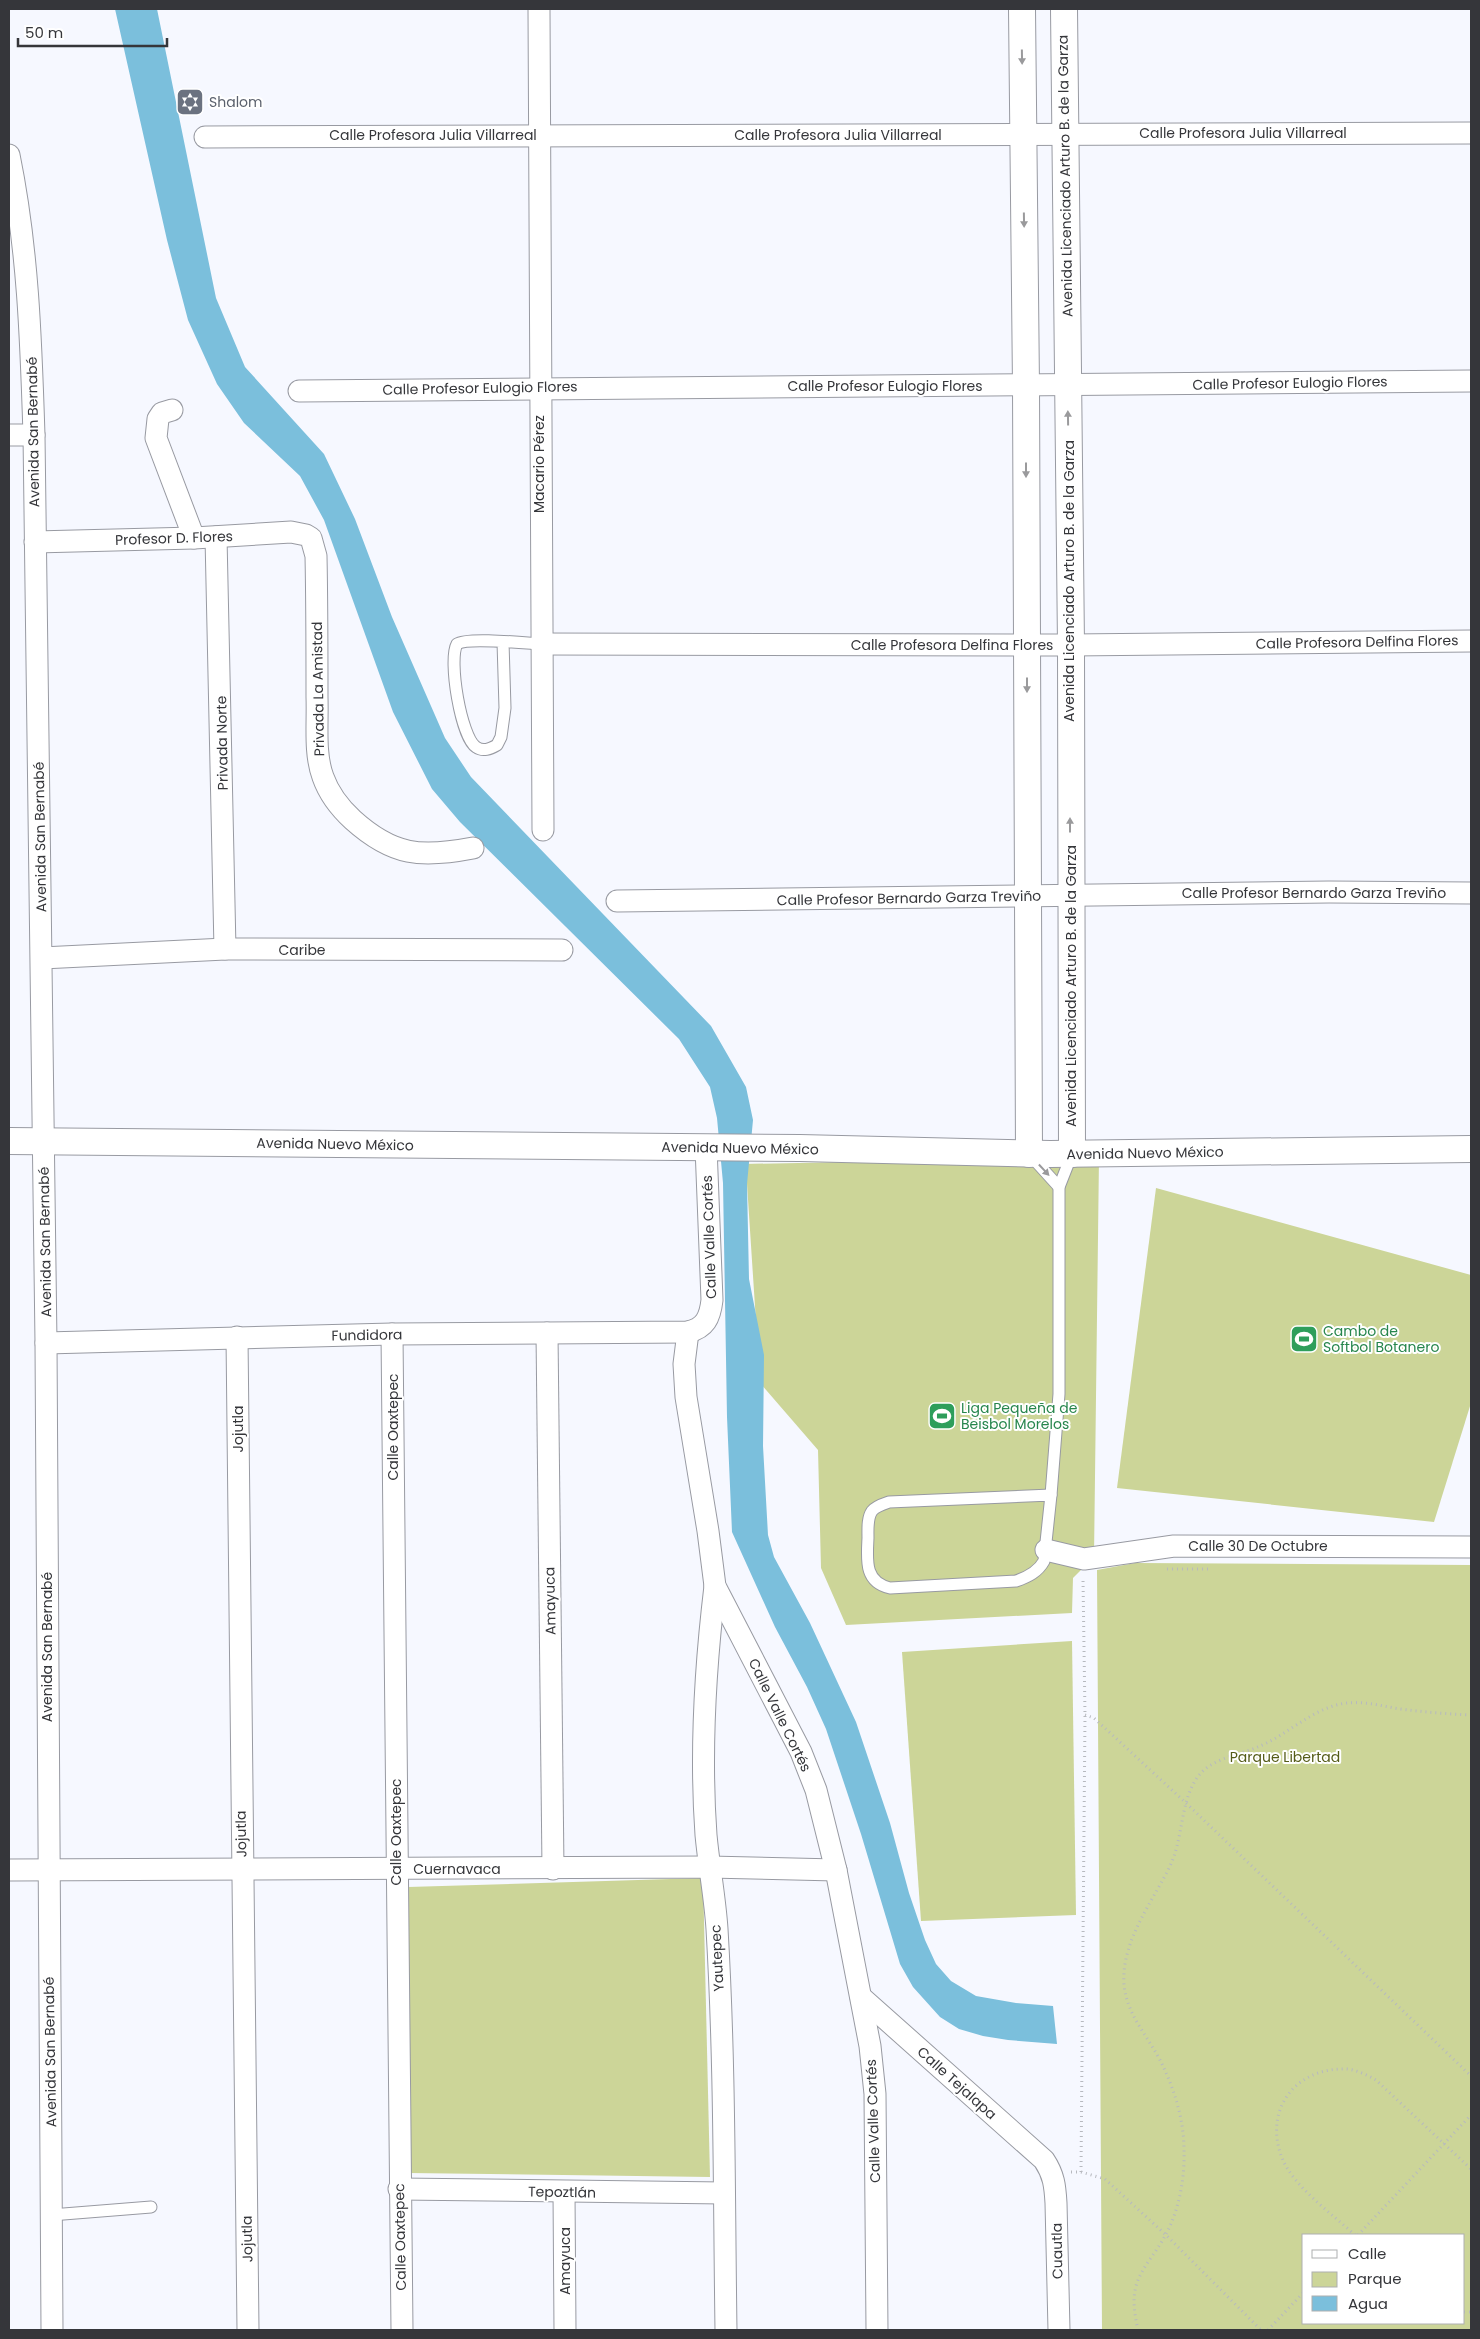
<svg xmlns="http://www.w3.org/2000/svg" width="1480" height="2339" font-family="Poppins,sans-serif">
	<style>
		.green { fill: #ccd598; fill-rule: evenodd }
		.water { fill: #7bbfdc }
		.lines { fill: none; stroke-linecap: round; stroke-linejoin: round }
		.service-casing { stroke: #989aa2; stroke-width: 13 }
		.minor-casing { stroke: #989aa2; stroke-width: 23 }
		.tertiary-casing { stroke: #989aa2; stroke-width: 28 }
		.path { stroke: #b7b9bf; stroke-width: 3; stroke-dasharray: 1 4; stroke-linecap: butt }
		.service { stroke: #fff; stroke-width: 11 }
		.minor { stroke: #fff; stroke-width: 21 }
		.tertiary { stroke: #fff; stroke-width: 26 }
		.oneway { fill: #9a9a9c }
		.labels { text-anchor: middle; stroke-width: 4; stroke-linejoin: round; paint-order: stroke }
		.worship-label { font-size: 14px; fill: #5b616d; stroke: #fff; text-anchor: start }
		.street-label { font-size: 14px; fill: #35363a; stroke: #fff }
		.leisure-label { font-size: 14px; fill: #27864d; stroke: #fff; text-anchor: start }
		.park-label { font-size: 14px; fill: #555c19; stroke: #fff }
	</style>
	<rect width="100%" height="100%" fill="#f6f8ff"/>
	<g class="green">
		<polygon points="1099,1157 1094,1557 1073,1578 1072,1613 846,1625 821,1568 818,1450 760,1383 747,1184 743,1164"/>
		<polygon points="1156,1188 1471,1275 1471,1403 1434,1522 1117,1488"/>
		<path d="M1135 1563 1471 1565V2330H1102L1097 1570ZM1464 2235V2323H1304V2235Z"/>
		<polygon points="1072,1641 1076,1915 921,1921 902,1652"/>
		<polygon points="703,1878 710,2177 408,2173 408,1887"/>
	</g>
	<polygon class="water" points="115,9 157,9 216,298 245,367 324,454 355,519 392,617 445,738 471,777 711,1026 746,1087 753,1120 747,1184 749,1279 764,1355 763,1446 768,1535 774,1557 810,1623 856,1722 890,1823 909,1893 925,1940 936,1964 951,1981 976,1996 1016,2003 1053,2006 1057,2044 1008,2040 983,2036 959,2029 940,2017 913,1987 900,1964 861,1834 826,1729 807,1687 775,1627 732,1532 727,1417 723,1183 717,1118 710,1087 679,1039 460,822 432,789 393,712 324,520 300,476 244,423 217,384 188,320 167,240"/>
	<g class="lines">
		<g class="service-casing">
			<g id="service">
				<path d="M503 642 505 708 501 737 497 745C490 749 483 752 476 747 461 737 448 660 457 644 467 637 525 643 541 644"/>
				<polyline points="1030,1155 1059,1187"/>
				<path d="M1051 1495 1044 1561C1038 1572 1028 1577 1016 1581L890 1588C864 1582 867 1560 868 1538 868 1530 867 1518 872 1511 876 1506 883 1504 889 1502Z"/>
				<polyline points="1051,1495 1059,1394 1059,1187 1072,1154"/>
				<polyline points="51,2215 151,2207"/>
			</g>
		</g>
		<g class="minor-casing">
			<g id="minor">
				<polyline points="539,9 543,830"/>
				<polyline points="205,137 1471,133"/>
				<path d="M9 155C28 248 31 340 34 435L46 1343 52 2330"/>
				<path d="M299 391C690 385 1081 385 1471 381"/>
				<polyline points="172,410 162,413 158,419 156,438 194,538"/>
				<polyline points="9,435 34,435"/>
				<polyline points="216,537 225,949"/>
				<path d="M35 542 194 538 291 532 306 535 311 538 316 556C317 603 317 650 317 697 318 723 314 753 323 777 329 794 341 809 353 820 393 856 421 858 473 848"/>
				<polyline points="541,644 1071,645 1471,641"/>
				<polyline points="617,901 1329,892 1471,893"/>
				<polyline points="42,958 225,949 562,950"/>
				<polyline points="688,1332 684,1364 686,1397 708,1531 715,1586 801,1752 816,1790 836,1870 870,2046 875,2094 877,2330"/>
				<polyline points="547,1333 553,1869"/>
				<polyline points="392,1334 402,2330"/>
				<polyline points="237,1337 248,2330"/>
				<path d="M46 1343 392 1334 688 1332C705 1328 710 1318 712 1300L706 1147"/>
				<polyline points="1046,1550 1084,1559 1174,1546 1471,1547"/>
				<path d="M715 1586C705 1669 700 1752 706 1835 709 1867 715 1898 717 1929 725 2063 724 2197 726 2330"/>
				<polyline points="9,1870 709,1867 836,1870"/>
				<path d="M861 1997 1044 2160C1054 2175 1055 2186 1056 2203L1059 2330"/>
				<polyline points="399,2189 724,2193"/>
				<polyline points="564,2192 565,2330"/>
			</g>
		</g>
		<g class="tertiary-casing">
			<g id="tertiary">
				<polyline points="1022,9 1026,386 1029,1154"/>
				<polyline points="1064,9 1071,645 1072,1154"/>
				<polyline points="9,1141 800,1148 1050,1154 1471,1149"/>
			</g>
		</g>
		<g class="path">
			<polyline points="1167,1569 1211,1569"/>
			<polyline points="1085,1715 1094,1718 1186,1803 1471,2076"/>
			<polyline points="1071,2172 1081,2172 1105,2179 1166,2235 1261,2330"/>
			<polyline points="1081,2172 1085,1715 1083,1579"/>
			<path d="M1355 2235C1332 2214 1293 2186 1282 2158 1263 2109 1296 2067 1347 2069 1357 2070 1367 2075 1376 2080L1471 2169"/>
			<polyline points="1358,2235 1471,2115"/>
			<polyline points="1464,2312 1471,2312"/>
			<path d="M1138 2330C1135 2316 1132 2301 1136 2286 1141 2268 1156 2253 1165 2236 1179 2211 1185 2178 1184 2150 1184 2121 1175 2091 1162 2064 1149 2037 1127 2016 1124 1985 1121 1941 1152 1903 1170 1866 1183 1839 1180 1806 1195 1781 1208 1758 1238 1756 1260 1746 1284 1736 1305 1716 1330 1707 1354 1698 1376 1705 1400 1709 1424 1712 1447 1714 1471 1715"/>
			<polyline points="1268,2330 1304,2292"/>
		</g>
		<use href="#service" class="service"/>
		<use href="#minor" class="minor"/>
		<use href="#tertiary" class="tertiary"/>
	</g>
	<defs><path id="oneway-solid" d="M-6-.8H1V-3.2L6.5 0L1 3.2V.8H-6Z" transform="scale(1.25)"/></defs>
	<g class="oneway">
		<use href="#oneway-solid" transform="translate(1022 57) rotate(89)"/>
		<use href="#oneway-solid" transform="translate(1024 220) rotate(89)"/>
		<use href="#oneway-solid" transform="translate(1068 418) rotate(-91)"/>
		<use href="#oneway-solid" transform="translate(1026 470) rotate(90)"/>
		<use href="#oneway-solid" transform="translate(1027 685) rotate(90)"/>
		<use href="#oneway-solid" transform="translate(1070 825) rotate(-90)"/>
		<use href="#oneway-solid" transform="translate(1044 1170) rotate(47)"/>
	</g>
	<defs>
		<g id="synagogue-square" transform="scale(1.4375)"><rect x="-9" y="-9" width="18" height="18" rx="4" fill="#6b7280" stroke="#fff"/><path d="M0-6.5L5.6 3.2H-5.6ZM0 6.5L5.6-3.2H-5.6Z" fill="#fff"/></g>
		<g id="stadium-square" transform="scale(1.4375)"><rect x="-9" y="-9" width="18" height="18" rx="4" fill="#2e9e5b" stroke="#fff"/><path d="M0-5a6.5 5 0 1 0 0 10a6.5 5 0 1 0 0-10ZM-3.5-1.8h7v3.6h-7Z" fill="#fff"/></g>
	</defs>
	<g fill-rule="evenodd">
		<use href="#synagogue-square" x="190" y="102"/>
		<use href="#stadium-square" x="1304" y="1339"/>
		<use href="#stadium-square" x="942" y="1416"/>
	</g>
	<g class="labels">
		<g class="worship-label">
			<text x="209" y="107">Shalom</text>
		</g>
		<g class="street-label">
			<text x="1243" y="138">Calle Profesora Julia Villarreal</text>
			<text x="433" y="140">Calle Profesora Julia Villarreal</text>
			<text x="838" y="140">Calle Profesora Julia Villarreal</text>
			<text transform="translate(1065 176) rotate(-91)" y="5">Avenida Licenciado Arturo B. de la Garza</text>
			<text transform="translate(1290 383) rotate(-1)" y="5">Calle Profesor Eulogio Flores</text>
			<text x="885" y="391">Calle Profesor Eulogio Flores</text>
			<text transform="translate(480 388) rotate(-1)" y="5">Calle Profesor Eulogio Flores</text>
			<text transform="translate(33 432) rotate(-91)" y="5">Avenida San Bernabé</text>
			<text transform="translate(539 464) rotate(-90)" y="5">Macario Pérez</text>
			<text transform="translate(174 538) rotate(-2)" y="5">Profesor D. Flores</text>
			<text transform="translate(1069 581) rotate(-90)" y="5">Avenida Licenciado Arturo B. de la Garza</text>
			<text transform="translate(1357 642) rotate(-1)" y="5">Calle Profesora Delfina Flores</text>
			<text x="952" y="650">Calle Profesora Delfina Flores</text>
			<text transform="translate(318 689) rotate(-91)" y="5">Privada La Amistad</text>
			<text transform="translate(222 743) rotate(-91)" y="5">Privada Norte</text>
			<text transform="translate(40 837) rotate(-91)" y="5">Avenida San Bernabé</text>
			<text x="1314" y="898">Calle Profesor Bernardo Garza Treviño</text>
			<text transform="translate(909 898) rotate(-1)" y="5">Calle Profesor Bernardo Garza Treviño</text>
			<text x="302" y="955">Caribe</text>
			<text transform="translate(1071 986) rotate(-90)" y="5">Avenida Licenciado Arturo B. de la Garza</text>
			<text transform="translate(335 1144) rotate(1)" y="5">Avenida Nuevo México</text>
			<text transform="translate(740 1148) rotate(1)" y="5">Avenida Nuevo México</text>
			<text transform="translate(1145 1153) rotate(-1)" y="5">Avenida Nuevo México</text>
			<text transform="translate(709 1237) rotate(-92)" y="5">Calle Valle Cortés</text>
			<text transform="translate(45 1242) rotate(-91)" y="5">Avenida San Bernabé</text>
			<text transform="translate(367 1335) rotate(-1)" y="5">Fundidora</text>
			<text transform="translate(393 1427) rotate(-90)" y="5">Calle Oaxtepec</text>
			<text transform="translate(238 1429) rotate(-90)" y="5">Jojutla</text>
			<text x="1258" y="1551">Calle 30 De Octubre</text>
			<text transform="translate(550 1601) rotate(-91)" y="5">Amayuca</text>
			<text transform="translate(47 1647) rotate(-90)" y="5">Avenida San Bernabé</text>
			<text transform="translate(780 1715) rotate(64)" y="5">Calle Valle Cortés</text>
			<text transform="translate(396 1832) rotate(-90)" y="5">Calle Oaxtepec</text>
			<text transform="translate(241 1834) rotate(-91)" y="5">Jojutla</text>
			<text x="457" y="1874">Cuernavaca</text>
			<text transform="translate(717 1958) rotate(-93)" y="5">Yautepec</text>
			<text transform="translate(50 2052) rotate(-91)" y="5">Avenida San Bernabé</text>
			<text transform="translate(957 2083) rotate(42)" y="5">Calle Tejalapa</text>
			<text transform="translate(873 2121) rotate(-92)" y="5">Calle Valle Cortés</text>
			<text transform="translate(562 2192) rotate(1)" y="5">Tepoztlán</text>
			<text transform="translate(400 2237) rotate(-91)" y="5">Calle Oaxtepec</text>
			<text transform="translate(247 2239) rotate(-91)" y="5">Jojutla</text>
			<text transform="translate(1057 2251) rotate(-91)" y="5">Cuautla</text>
			<text transform="translate(565 2261) rotate(-90)" y="5">Amayuca</text>
		</g>
		<g class="leisure-label">
			<text x="1323" y="1336">Cambo de<tspan x="1323" dy="16">Softbol Botanero</tspan></text>
			<text x="961" y="1413">Liga Pequeña de<tspan x="961" dy="16">Beisbol Morelos</tspan></text>
		</g>
		<g class="park-label">
			<text x="1285" y="1762">Parque Libertad</text>
		</g>
	</g>
	<rect width="1480" height="2339" fill="none" stroke="#35363a" stroke-width="20"/>
	<rect x="1302" y="2234" width="162" height="90" fill="#ffffff" stroke="#aeafb0"/>
	<rect x="1312" y="2250" width="25" height="8" fill="#ffffff" stroke="#aeafb0"/>
	<text x="1348" y="2259" font-size="15" fill="#35363a">Calle</text>
	<rect x="1312" y="2272" width="25" height="15" fill="#ccd598" stroke="#aeafb0"/>
	<text x="1348" y="2284" font-size="15" fill="#35363a">Parque</text>
	<rect x="1312" y="2296" width="25" height="15" fill="#7bbfdc" stroke="#aeafb0"/>
	<text x="1348" y="2309" font-size="15" fill="#35363a">Agua</text>
	<path d="M18 38v8h149v-8" fill="none" stroke="#35363a" stroke-width="2.5"/>
	<text x="25" y="38" font-size="15" fill="#35363a" stroke="#ffffff" stroke-width="4" paint-order="stroke">50 m</text>
</svg>
